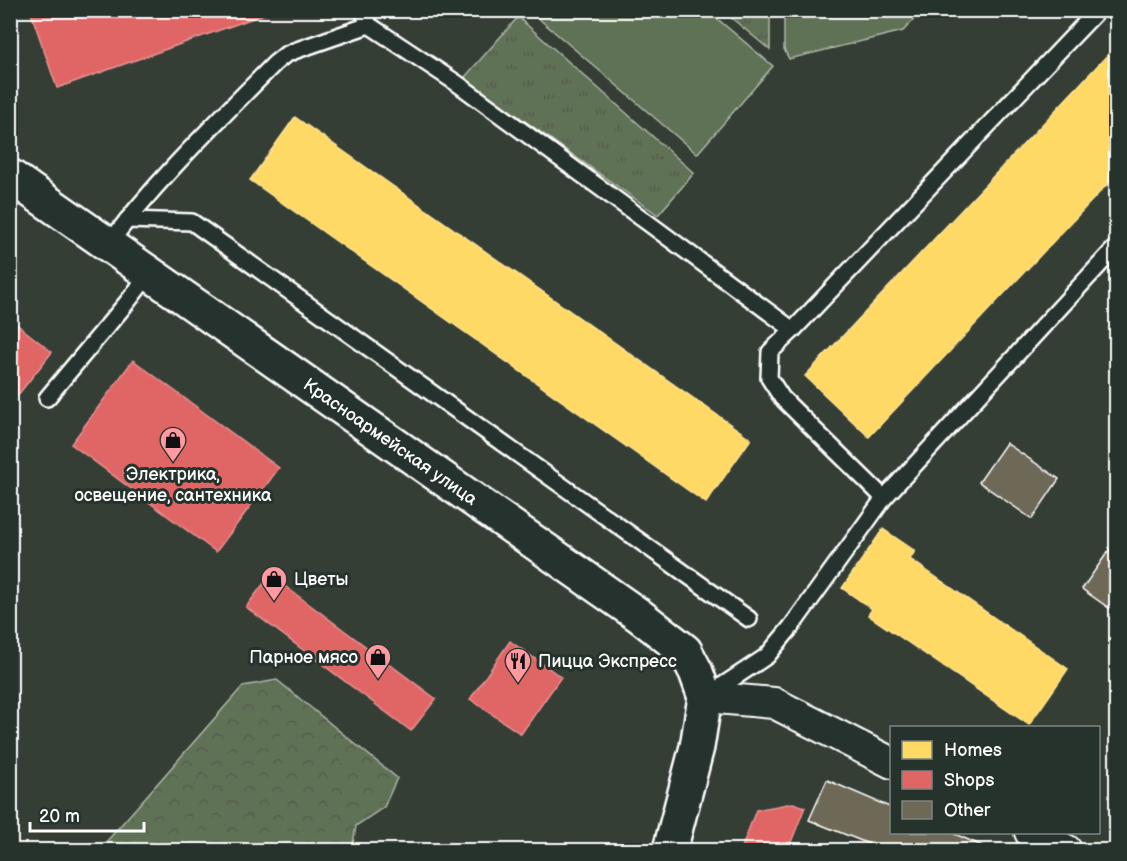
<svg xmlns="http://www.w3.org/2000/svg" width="1127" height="861" font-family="'Balsamiq Sans',sans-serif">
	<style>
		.grass { fill: url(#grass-tufts); stroke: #b0b8aa; stroke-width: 1.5 }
		.forest { fill: url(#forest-crowns); stroke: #b0b8aa; stroke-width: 1.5 }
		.park { fill: #617254; stroke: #b0b8aa; stroke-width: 1.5 }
		.homes { fill: #ffd966; stroke: #ffe494; stroke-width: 1.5 }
		.shops { fill: #e06666; stroke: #e99494; stroke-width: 1.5 }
		.building { fill: #6e6857; stroke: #fff; stroke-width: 1.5 }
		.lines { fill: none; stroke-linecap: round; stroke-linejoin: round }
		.lane-casing { stroke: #fff; stroke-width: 20 }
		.street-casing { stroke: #fff; stroke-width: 34 }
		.secondary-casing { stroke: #fff; stroke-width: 38 }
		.lane { stroke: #26332d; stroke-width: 15 }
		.street { stroke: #26332d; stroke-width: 30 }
		.secondary { stroke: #26332d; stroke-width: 33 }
		.labels { text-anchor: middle; stroke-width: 6; stroke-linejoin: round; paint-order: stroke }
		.street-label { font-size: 18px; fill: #fff; stroke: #26332d }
		.poi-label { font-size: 18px; fill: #fff; stroke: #26332d; text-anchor: start }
	</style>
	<defs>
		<pattern id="grass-tufts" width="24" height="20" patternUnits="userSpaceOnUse" patternTransform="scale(1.5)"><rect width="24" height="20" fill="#617254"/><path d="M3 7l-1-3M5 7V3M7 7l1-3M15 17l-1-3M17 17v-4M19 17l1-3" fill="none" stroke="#545b4f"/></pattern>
		<pattern id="forest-crowns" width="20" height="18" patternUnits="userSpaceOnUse" patternTransform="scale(1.5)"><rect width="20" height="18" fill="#617254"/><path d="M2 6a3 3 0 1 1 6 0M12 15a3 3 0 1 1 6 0" fill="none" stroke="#545b4f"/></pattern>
	</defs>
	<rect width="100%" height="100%" fill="#343e35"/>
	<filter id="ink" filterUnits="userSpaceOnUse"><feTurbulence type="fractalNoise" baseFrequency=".0167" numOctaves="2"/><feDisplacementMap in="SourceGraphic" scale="12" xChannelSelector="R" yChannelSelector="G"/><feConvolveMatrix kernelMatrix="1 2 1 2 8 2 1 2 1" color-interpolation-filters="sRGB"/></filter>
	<g filter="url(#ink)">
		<g class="grass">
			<polygon points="723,11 770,11 770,50"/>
			<polygon points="518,17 694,173 658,215 464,78"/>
		</g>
		<polygon class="forest" points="277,680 397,778 384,807 356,826 352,850 99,850 243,686"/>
		<g class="park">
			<polygon points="532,11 708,11 773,66 697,154 531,12"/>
			<polygon points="784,11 784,10 922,11 903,31 789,59 784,49"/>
		</g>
		<g class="homes">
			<polygon points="1116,46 1116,175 869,437 805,376"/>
			<polygon points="295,117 751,439 706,503 250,180"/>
			<polygon points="883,529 915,551 910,559 1068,669 1029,725 868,615 872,609 842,588"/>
		</g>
		<g class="shops">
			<polygon points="30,10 276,10 57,88"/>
			<polygon points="10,319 52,352 10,405"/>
			<polygon points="133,360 279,468 216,552 71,444"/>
			<polygon points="270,575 436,699 411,731 246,607"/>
			<polygon points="510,641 561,677 521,734 470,699"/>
			<polygon points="793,803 805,807 788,850 741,850 756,810"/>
		</g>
		<g class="building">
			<polygon points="1006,443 1059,479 1032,519 979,482"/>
			<polygon points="1116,540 1116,613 1082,589"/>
			<polygon points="827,780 892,808 892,832 950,832 992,850 884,850 809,820"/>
		</g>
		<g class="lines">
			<g class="lane-casing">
				<g id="lane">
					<polyline points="363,10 369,25 458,84 651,225 793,330"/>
					<polyline points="127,220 192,222 749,619"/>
					<path d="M108 245C157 179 217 122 275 63L285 55 294 51 369 25"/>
					<polyline points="47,398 129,300 149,274"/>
					<polyline points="884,498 782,398 769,378 770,352 793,330 1098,10"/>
					<polyline points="708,695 767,656 791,627 884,498 1116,247"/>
				</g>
			</g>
			<g class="street-casing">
				<g id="street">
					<polyline points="705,697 774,703 892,763"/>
					<polyline points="1030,832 1066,850"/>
				</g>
			</g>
			<g class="secondary-casing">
				<g id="secondary">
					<path id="s1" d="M10 176 640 616 685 651 696 672 705 697 697 747 670 850"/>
				</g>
			</g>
			<use href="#lane" class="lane"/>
			<use href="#street" class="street"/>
			<use href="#secondary" class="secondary"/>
		</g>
	</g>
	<defs>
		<g id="shop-pin" transform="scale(1.35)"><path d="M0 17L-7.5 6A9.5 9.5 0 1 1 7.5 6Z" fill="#ff9aa2" stroke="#26332d"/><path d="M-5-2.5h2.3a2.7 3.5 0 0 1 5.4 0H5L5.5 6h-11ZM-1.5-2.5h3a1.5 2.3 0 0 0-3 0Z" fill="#111"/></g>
		<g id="restaurant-pin" transform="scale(1.35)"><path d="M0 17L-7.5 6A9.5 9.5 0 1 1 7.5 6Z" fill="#ff9aa2" stroke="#26332d"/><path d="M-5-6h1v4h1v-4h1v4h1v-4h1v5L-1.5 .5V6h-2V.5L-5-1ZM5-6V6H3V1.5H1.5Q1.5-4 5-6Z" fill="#111"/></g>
	</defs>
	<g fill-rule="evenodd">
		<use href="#shop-pin" x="173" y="440"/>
		<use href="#shop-pin" x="274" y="579"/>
		<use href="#shop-pin" x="378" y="657"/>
		<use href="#restaurant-pin" x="518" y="661"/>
	</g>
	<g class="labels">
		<g class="street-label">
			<text dy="6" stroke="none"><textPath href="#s1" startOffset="464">Красноармейская улица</textPath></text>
		</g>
		<g class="poi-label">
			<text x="173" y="480" text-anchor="middle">Электрика,<tspan x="173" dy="21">освещение, сантехника</tspan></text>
			<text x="294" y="585">Цветы</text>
			<text x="358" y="663" text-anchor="end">Парное мясо</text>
			<text x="538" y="667">Пицца Экспресс</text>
		</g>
	</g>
	<rect width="1127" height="861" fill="none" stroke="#26332d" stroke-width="36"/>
	<rect x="18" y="18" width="1091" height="825" fill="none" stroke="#fff" stroke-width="2" filter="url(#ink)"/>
	<rect x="890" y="726" width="210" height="108" fill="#26332d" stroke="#7d8581" stroke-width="1.5"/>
	<rect x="902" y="741" width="30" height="18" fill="#ffd966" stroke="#7d8581" stroke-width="1.5"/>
	<text x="944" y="756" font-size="18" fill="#ffffff">Homes</text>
	<rect x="902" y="771" width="30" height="18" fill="#e06666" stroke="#7d8581" stroke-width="1.5"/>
	<text x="944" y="786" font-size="18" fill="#ffffff">Shops</text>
	<rect x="902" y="801" width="30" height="18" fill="#6e6857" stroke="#7d8581" stroke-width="1.5"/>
	<text x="944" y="816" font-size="18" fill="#ffffff">Other</text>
	<path d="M30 822v9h114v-9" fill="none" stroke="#ffffff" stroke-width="3"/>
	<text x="39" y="822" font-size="18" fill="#ffffff" stroke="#26332d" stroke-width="4.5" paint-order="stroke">20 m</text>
</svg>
